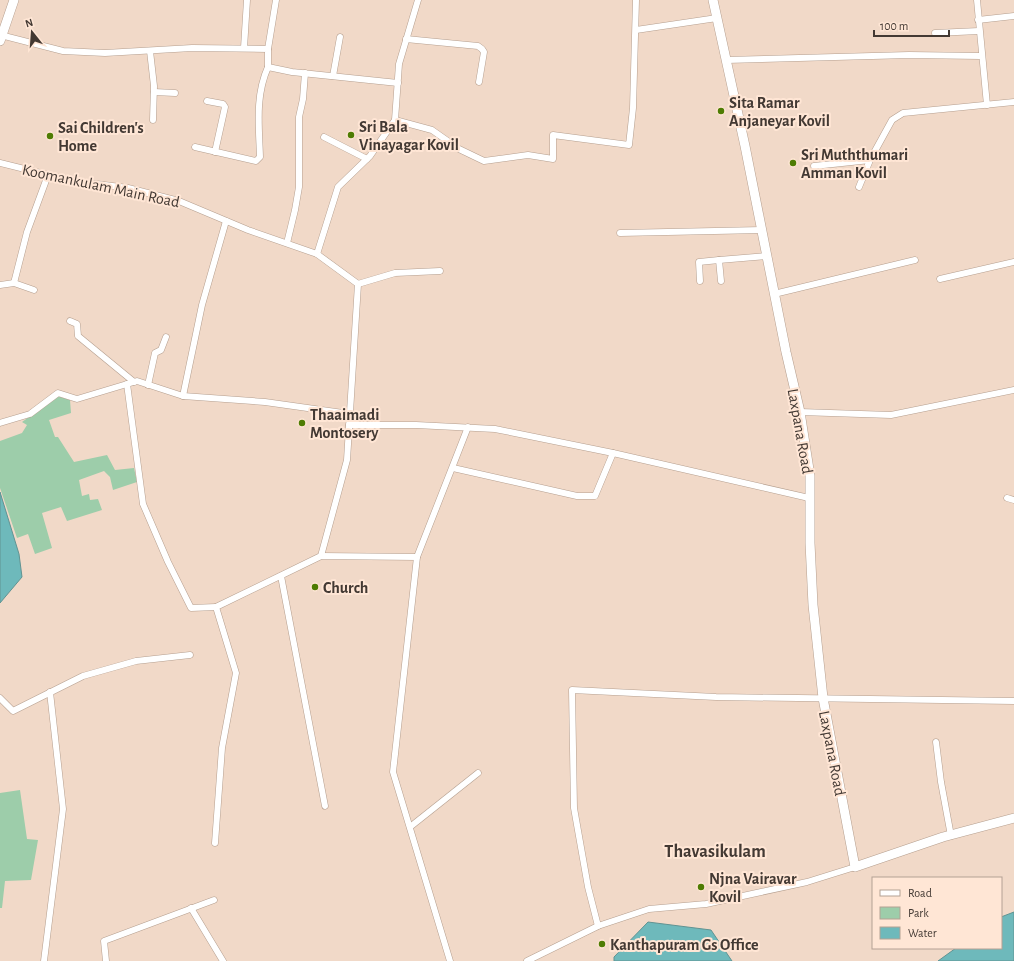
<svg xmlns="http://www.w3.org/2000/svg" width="1014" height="961" font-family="'Alegreya Sans',sans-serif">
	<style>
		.green { fill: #9dcdaa }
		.water { fill: #6eb9bb; stroke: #619392 }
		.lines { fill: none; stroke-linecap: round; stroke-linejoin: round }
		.street-casing { stroke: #b59f8f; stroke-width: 7 }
		.secondary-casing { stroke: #b59f8f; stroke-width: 10 }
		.street { stroke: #fff; stroke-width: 6 }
		.secondary { stroke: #fff; stroke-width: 9 }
		.poi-dot { fill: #4e7c03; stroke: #ffe6d5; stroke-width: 1.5 }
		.labels { text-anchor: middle; stroke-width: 4; stroke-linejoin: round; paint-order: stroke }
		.poi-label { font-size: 16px; font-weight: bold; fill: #433933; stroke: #ffe6d5; text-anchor: start }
		.street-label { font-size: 16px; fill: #433933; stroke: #ffe6d5 }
		.quarter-label { font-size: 18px; font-weight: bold; fill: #433933; stroke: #ffe6d5 }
	</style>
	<rect width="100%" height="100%" fill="#f1d9c8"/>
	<g class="green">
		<polygon points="58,396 70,400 71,413 49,420 55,437 58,437 74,462 107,455 115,470 134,468 137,482 113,490 110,477 104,471 79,480 82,496 89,494 90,500 98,499 102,510 67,521 61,507 42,513 52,548 35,554 28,534 17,538 0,488 0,441 22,433 27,425 22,422"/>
		<polygon points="20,790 27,839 38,840 31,880 5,881 2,908 0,908 0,793"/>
	</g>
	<g class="water">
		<polygon points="0,492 19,554 22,577 0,603"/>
		<polygon points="1014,912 1014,961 938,961 956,948 1001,948 1001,917"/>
		<polygon points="648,922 711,930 732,961 614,961 614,957"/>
	</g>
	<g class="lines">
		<g class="street-casing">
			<g id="street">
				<polyline points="977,0 987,105"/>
				<polyline points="978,20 1014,16"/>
				<polyline points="636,30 717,18"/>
				<polyline points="935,33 979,31"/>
				<polyline points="0,35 63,51 105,53 192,48 268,49 268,67 292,72 398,83"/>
				<polyline points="406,39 478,46 482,49 484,52 479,82"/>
				<polyline points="244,48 247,0"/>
				<polyline points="268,49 276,0"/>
				<polyline points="150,51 154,86 153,120"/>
				<polyline points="726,60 909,55 981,56"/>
				<polyline points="333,76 340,37"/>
				<polyline points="154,92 175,93"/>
				<polyline points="207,101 223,104 225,107 215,152"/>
				<polyline points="395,120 399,64 418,0"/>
				<polyline points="324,137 367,159"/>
				<path d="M195 147 256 161 260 157C259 126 255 96 268 67"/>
				<polyline points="0,163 73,181 128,188 179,201 248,230 317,254 338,187 370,156 395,120 432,130 459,149 484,161 528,155 553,159 553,135 629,145 633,108 636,0"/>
				<polyline points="814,166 870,160"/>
				<polyline points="859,187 870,160 892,120 903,113 1014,102"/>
				<polyline points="620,233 762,230"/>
				<polyline points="287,243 295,210 299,187 299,117 303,99 305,73"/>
				<polyline points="317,254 358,284 347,460 321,556"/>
				<polyline points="940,279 1014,262"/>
				<polyline points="700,281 699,262 719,260"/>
				<polyline points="721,281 719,260 767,256"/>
				<polyline points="14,283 27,232 48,175"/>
				<polyline points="358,284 395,273 440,271"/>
				<polyline points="0,285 14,283 34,290"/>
				<polyline points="774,294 915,260"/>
				<polyline points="70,321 77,324 78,336 134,382"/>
				<polyline points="127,384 143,504 168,562 191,608 216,607"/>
				<polyline points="148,385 155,353 161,350 166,337"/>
				<polyline points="183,396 202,305 226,221"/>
				<polyline points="800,412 891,415 1014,390"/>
				<polyline points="0,423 30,414 58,393 77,399 137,381 183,396 265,402 350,414"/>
				<polyline points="349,425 416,425 495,429 613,453 809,498"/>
				<polyline points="453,468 577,496 595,496 613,453"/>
				<polyline points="1007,498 1014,500"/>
				<polyline points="417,557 468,427"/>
				<polyline points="281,576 325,806"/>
				<polyline points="0,698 13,711 83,676 136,661 190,655"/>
				<polyline points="936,742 941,782 951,836"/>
				<polyline points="410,827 478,773"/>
				<polyline points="215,843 222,748 236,673 216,607 321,556 417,557 393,772 450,961"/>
				<polyline points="191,908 223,961"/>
				<polyline points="598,926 588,887 574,808 572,690 716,697 1014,701"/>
				<polyline points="44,961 63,809 50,692"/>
				<polyline points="106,961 104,941 214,900"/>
				<polyline points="527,961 598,926 649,909 706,904 807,882 855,867"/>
			</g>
		</g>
		<g class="secondary-casing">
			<g id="secondary">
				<polyline points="713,0 745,146 786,352 800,412 810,476 810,543 813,605 823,698 855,867 943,837 1014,818"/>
				<polyline points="0,41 14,0"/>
			</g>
		</g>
		<use href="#street" class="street"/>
		<use href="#secondary" class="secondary"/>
	</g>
	<g class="poi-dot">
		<circle cx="721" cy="111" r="4"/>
		<circle cx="351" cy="135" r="4"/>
		<circle cx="50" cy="136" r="4"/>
		<circle cx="793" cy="163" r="4"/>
		<circle cx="302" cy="423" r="4"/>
		<circle cx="315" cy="587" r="4"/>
		<circle cx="701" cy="887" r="4"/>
		<circle cx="602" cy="944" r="4"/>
	</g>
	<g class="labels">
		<g class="poi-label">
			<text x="729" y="108">Sita Ramar<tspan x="729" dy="18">Anjaneyar Kovil</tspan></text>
			<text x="359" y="132">Sri Bala<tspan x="359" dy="18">Vinayagar Kovil</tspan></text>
			<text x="58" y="133">Sai Children's<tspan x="58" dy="18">Home</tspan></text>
			<text x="801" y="160">Sri Muththumari<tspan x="801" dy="18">Amman Kovil</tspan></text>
			<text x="310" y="420">Thaaimadi<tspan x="310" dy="18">Montosery</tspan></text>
			<text x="323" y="593">Church</text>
			<text x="709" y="884">Njna Vairavar<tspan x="709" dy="18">Kovil</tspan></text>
			<text x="610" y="950">Kanthapuram Gs Office</text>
		</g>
		<g class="street-label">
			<text transform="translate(101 185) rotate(12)" y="6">Koomankulam Main Road</text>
			<text transform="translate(801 431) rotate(80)" y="6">Laxpana Road</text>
			<text transform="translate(833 753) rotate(79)" y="6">Laxpana Road</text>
		</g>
		<g class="quarter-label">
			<text x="715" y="857">Thavasikulam</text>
		</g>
	</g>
	<rect x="872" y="877" width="130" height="72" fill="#ffe6d5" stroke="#b4a194"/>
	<rect x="880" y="890" width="20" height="6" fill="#ffffff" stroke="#b4a194"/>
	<text x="908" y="897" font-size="12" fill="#433933">Road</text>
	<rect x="880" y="907" width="20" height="12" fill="#9dcdaa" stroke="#b4a194"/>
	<text x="908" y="917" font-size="12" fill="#433933">Park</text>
	<rect x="880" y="927" width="20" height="12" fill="#6eb9bb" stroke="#b4a194"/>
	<text x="908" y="937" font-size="12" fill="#433933">Water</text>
	<g transform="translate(32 32) rotate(343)" stroke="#ffe6d5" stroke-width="3" paint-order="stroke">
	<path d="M0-3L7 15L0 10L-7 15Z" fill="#433933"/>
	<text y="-6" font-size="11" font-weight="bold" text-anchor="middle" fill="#433933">N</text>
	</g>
	<path d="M874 30v6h75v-6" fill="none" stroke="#433933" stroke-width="2"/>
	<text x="880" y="30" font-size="12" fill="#433933" stroke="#ffe6d5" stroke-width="3" paint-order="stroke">100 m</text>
</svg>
